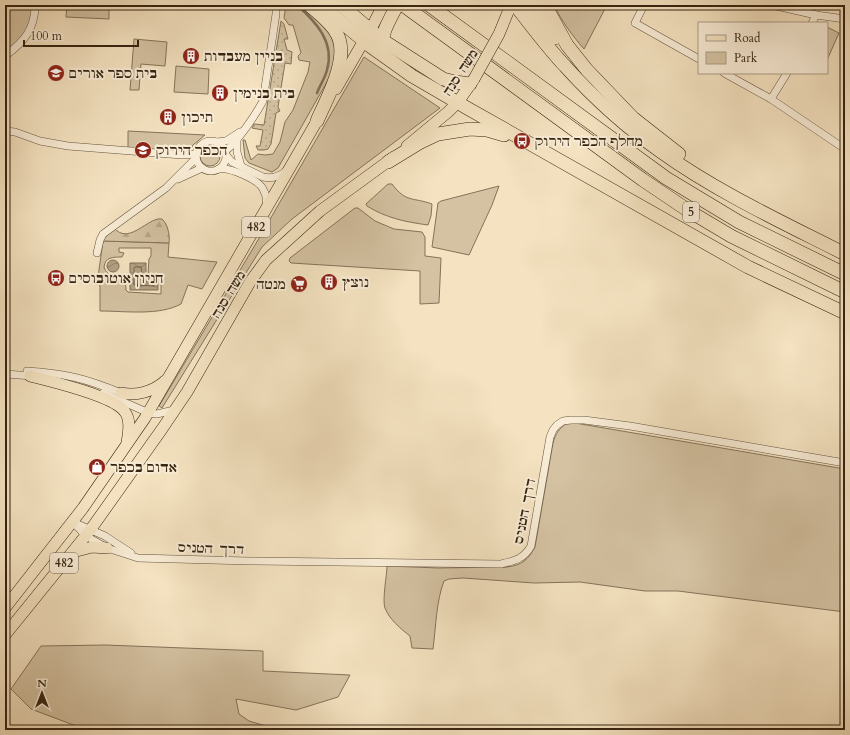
<svg xmlns="http://www.w3.org/2000/svg" width="850" height="735" font-family="Cardo,'Frank Ruhl Libre',serif">
	<style>
		.green { fill: #d4c2a2; stroke: #85735a; fill-rule: evenodd }
		.forest { fill: url(#forest-firs); stroke: #85735a }
		.garden { fill: url(#garden-dots); stroke: #85735a }
		.water { fill: url(#water-waves); stroke: #816f56 }
		.lines { fill: none; stroke-linecap: round; stroke-linejoin: round }
		.shore { stroke: #74624a; stroke-width: 1 }
		.stream { stroke: #816f56; stroke-width: 2.5 }
		.minor-casing { stroke: #66543d; stroke-width: 8 }
		.primary-casing { stroke: #362411; stroke-width: 12 }
		.motorway-casing { stroke: #362411; stroke-width: 14 }
		.minor { stroke: #f8ecd6; stroke-width: 7 }
		.primary { stroke: #f4e2c0; stroke-width: 11 }
		.motorway { stroke: #f4e2c0; stroke-width: 13 }
		.primary-bridge-casing { stroke: #362411; stroke-width: 12; stroke-linecap: butt }
		.primary-bridge { stroke: #f4e2c0; stroke-width: 11 }
		.labels { text-anchor: middle; stroke-width: 4; stroke-linejoin: round; paint-order: stroke }
		.shield { fill: #f8ecd6; stroke: #70604c; stroke-width: 1 }
		.shield-label { font-size: 12px; font-weight: bold; fill: #362411 }
		.poi-label { font-size: 13px; font-weight: bold; fill: #362411; stroke: #f8ecd6; text-anchor: start }
		.street-label { font-size: 13px; fill: #362411; stroke: #f8ecd6 }
	</style>
	<defs>
		<pattern id="forest-firs" width="22" height="20" patternUnits="userSpaceOnUse"><rect width="22" height="20" fill="#d4c2a2"/><path d="M5 1l3.5 6h-7zM16 11l3.5 6h-7z" fill="#b7a78a"/></pattern>
		<pattern id="garden-dots" width="8" height="8" patternUnits="userSpaceOnUse"><rect width="8" height="8" fill="#d4c2a2"/><path d="M2 2h.1M6 6h.1" fill="none" stroke="#b7a78a" stroke-width="1.8" stroke-linecap="round"/></pattern>
		<pattern id="water-waves" width="16" height="10" patternUnits="userSpaceOnUse"><rect width="16" height="10" fill="#b3a184"/><path d="M0 5q4-4 8 0t8 0" fill="none" stroke="#92836b"/></pattern>
	</defs>
	<rect width="100%" height="100%" fill="#f4e2c0"/>
	<filter id="stains"><feTurbulence type="fractalNoise" baseFrequency=".005" numOctaves="4"/><feColorMatrix values="0 0 0 0 .2 0 0 0 0 .09 0 0 0 0 .02 0 0 0 .5 -.17"/></filter>
	<radialGradient id="worn" r=".72"><stop offset=".6" stop-color="#630" stop-opacity="0"/><stop offset="1" stop-color="#630" stop-opacity=".3"/></radialGradient>
	<g class="green">
		<path d="M5 5H33C32 30 22 37 5 53Z"/>
		<polygon points="67,5 109,5 109,19 66,17"/>
		<polygon points="286,5 302,5 326,27 331,36 336,50 332,73 278,168 272,172 249,163 245,158 243,140 245,140 251,160 258,154 265,155 273,154 280,142 285,122 293,110 308,72 310,62 299,60 298,56 301,53 293,25 289,25 284,18"/>
		<path d="M554 5H607L584 49C572 35 562 22 554 5Z"/>
		<polygon points="827,27 839,33 827,60"/>
		<polygon points="134,39 167,42 165,66 141,64 139,90 130,90"/>
		<polygon points="364,57 440,108 292,219 262,247 162,408 159,406 258,240"/>
		<polygon points="176,66 209,69 208,94 174,92"/>
		<polygon points="128,131 205,135 193,145 189,153 128,148"/>
		<circle cx="210" cy="156" r="10"/>
		<path d="M388 184H392C406 203 413 197 432 204L431 216 428 225C406 222 386 218 367 206L366 204Z"/>
		<polygon points="499,186 492,205 469,255 432,247 438,203 441,201"/>
		<polygon points="355,208 358,208 375,221 394,229 422,232 425,237 425,256 441,258 439,303 420,304 420,271 291,263 289,261 290,258"/>
		<path d="M103 241 169 243 168 257 217 262 202 289 188 285 181 304C159 316 125 311 100 311V287L98 277ZM119 248H151V256L149 259 148 275H161V294L128 292 126 290 125 277C116 274 107 278 104 267 105 257 113 257 122 257L124 253 119 252Z"/>
		<path d="M568 423H575L845 469V612L678 591H645L580 582 534 583 463 578 449 579 444 581C436 602 436 627 433 649L412 648 410 636C401 629 389 619 385 608 382 600 387 575 387 566L438 568 507 567C522 565 528 560 535 547L553 443C556 433 559 428 568 423Z"/>
		<polygon points="105,645 263,651 263,671 350,675 338,697 296,710 236,699 239,714 249,721 273,728 274,730 84,729 31,709 11,689 41,646"/>
	</g>
	<path class="forest" d="M158 219H162C168 224 170 236 169 243L103 241 104 236 114 228C128 244 144 222 158 219Z"/>
	<polygon class="garden" points="281,21 284,24 288,39 284,39 287,50 292,52 291,64 285,63 278,107 280,111 276,113 271,144 268,149 264,150 258,150 256,146 260,146 263,130 252,128 254,124 264,125"/>
	<g class="water">
		<circle cx="113" cy="266" r="6"/>
		<polygon points="130,263 146,263 146,277 158,278 158,290 130,290"/>
	</g>
	<g class="lines">
		<polygon class="shore" points="135,267 141,267 143,279 145,281 153,282 154,286 134,285 134,269"/>
		<path class="stream" d="M297 5C316 22 335 42 327 70 325 78 320 85 317 93"/>
		<g class="minor-casing">
			<g id="minor">
				<polyline points="644,5 635,23 699,59"/>
				<polyline points="772,5 816,15 845,19"/>
				<polyline points="812,23 816,15"/>
				<path d="M5 56C24 42 35 29 35 5"/>
				<polyline points="724,73 771,99 845,149"/>
				<polyline points="771,99 787,73"/>
				<polyline points="5,131 15,132 40,141 68,146 182,155 196,154"/>
				<polyline points="237,139 237,152 241,166"/>
				<circle cx="211" cy="156" r="15"/>
				<polyline points="217,142 226,141 240,132"/>
				<path d="M225 151C237 143 256 114 263 101L276 14V5"/>
				<path d="M226 155 232 162 263 177C272 179 279 177 286 171"/>
				<path d="M219 169C229 167 258 179 263 189 266 194 267 201 266 207"/>
				<polyline points="178,179 202,168"/>
				<polyline points="97,253 100,240 103,234 166,188 196,158"/>
				<path d="M27 371C64 373 87 379 121 393"/>
				<polyline points="5,374 33,376"/>
				<polyline points="103,393 149,413 157,414 174,410"/>
				<path d="M73 522 86 536 107 548 138 558 249 561 501 564C514 561 524 559 531 546L550 437 553 430 557 425 563 421 571 420H584L630 426 845 463"/>
				<polyline points="75,523 105,536 131,553"/>
			</g>
		</g>
		<g class="primary-casing">
			<g id="primary">
				<polyline points="336,89 374,23 383,5"/>
				<polyline points="407,146 448,112 458,102 474,79"/>
				<path d="M30 376C50 381 114 396 125 412 131 420 129 432 127 442"/>
				<path d="M121 393C136 396 153 392 165 381"/>
				<polyline points="73,552 92,547 107,548"/>
				<polyline points="5,608 83,508 145,418 321,114"/>
				<polyline points="5,635 91,529 162,429 187,392 250,282 266,260 320,211 394,157"/>
			</g>
		</g>
		<g class="motorway-casing">
			<g id="motorway">
				<path d="M309 5C319 14 331 22 337 34 350 58 327 98 317 121"/>
				<polyline points="321,5 370,46 412,76 467,108 748,267 845,313"/>
				<polyline points="341,5 382,40 443,79 455,82 470,84"/>
				<polyline points="403,5 643,180 689,211 731,236 845,292"/>
				<polyline points="429,5 666,178 739,222 845,274"/>
				<path d="M515 5C531 25 547 47 565 66 593 97 626 127 660 151 717 192 782 222 845 254"/>
				<polyline points="530,5 555,38"/>
				<polyline points="545,5 567,45 587,70 633,118 679,154"/>
				<path d="M382 47C381 32 391 18 397 5"/>
				<polyline points="388,162 419,143 438,134 470,129 487,130 504,135"/>
			</g>
		</g>
		<use href="#minor" class="minor"/>
		<use href="#primary" class="primary"/>
		<use href="#motorway" class="motorway"/>
		<g class="primary-bridge-casing">
			<polyline id="primary-bridge" points="474,79 499,34 508,12"/>
		</g>
		<use href="#primary-bridge" class="primary-bridge"/>
	</g>
	<defs>
		<g id="building-disc" transform="scale(0.9)"><circle r="9.5" fill="#8f2418" stroke="#f8ecd6"/><path d="M-4-6H4V6H1V3H-1V6H-4ZM-2.5-4.3h1.7v1.8h-1.7ZM.8-4.3h1.7v1.8H.8ZM-2.5-1h1.7V.8h-1.7ZM.8-1h1.7V.8H.8Z" fill="#fff"/></g>
		<g id="school-disc" transform="scale(0.9)"><circle r="9.5" fill="#8f2418" stroke="#f8ecd6"/><path d="M0-5L7-2L0 1L-7-2ZM-4 1L0 2.5L4 1V4Q0 6-4 4Z" fill="#fff"/></g>
		<g id="bus-disc" transform="scale(0.9)"><circle r="9.5" fill="#8f2418" stroke="#f8ecd6"/><path d="M-5-6H5V4H4V6H2V4H-2V6H-4V4H-5ZM-3.5-4V0h7V-4ZM-3.5 1.2v1.5H-2V1.2ZM2 1.2v1.5H3.5V1.2Z" fill="#fff"/></g>
		<g id="supermarket-disc" transform="scale(0.9)"><circle r="9.5" fill="#8f2418" stroke="#f8ecd6"/><path d="M-6-5.5h2.5l.6 2H6L4.5 2H-2.5L-4.4-4H-6ZM-1.5 3.2a1.3 1.3 0 1 0 .1 0ZM3 3.2a1.3 1.3 0 1 0 .1 0Z" fill="#fff"/></g>
		<g id="shop-disc" transform="scale(0.9)"><circle r="9.5" fill="#8f2418" stroke="#f8ecd6"/><path d="M-5-2.5h2.3a2.7 3.5 0 0 1 5.4 0H5L5.5 6h-11ZM-1.5-2.5h3a1.5 2.3 0 0 0-3 0Z" fill="#fff"/></g>
	</defs>
	<g fill-rule="evenodd">
		<use href="#building-disc" x="191" y="56"/>
		<use href="#school-disc" x="56" y="73"/>
		<use href="#building-disc" x="220" y="93"/>
		<use href="#building-disc" x="168" y="117"/>
		<use href="#bus-disc" x="522" y="141"/>
		<use href="#school-disc" x="143" y="150"/>
		<use href="#bus-disc" x="56" y="278"/>
		<use href="#building-disc" x="329" y="282"/>
		<use href="#supermarket-disc" x="299" y="284"/>
		<use href="#shop-disc" x="97" y="467"/>
	</g>
	<g class="labels">
		<g class="shield">
			<rect x="683" y="202" width="16" height="20" rx="3"/>
			<rect x="242" y="217" width="28" height="20" rx="3"/>
			<rect x="50" y="553" width="28" height="20" rx="3"/>
		</g>
		<g class="shield-label">
			<text x="691" y="216">5</text>
			<text x="256" y="231">482</text>
			<text x="64" y="567">482</text>
		</g>
		<g class="poi-label">
			<text x="204" y="61">בניין מעבדות</text>
			<text x="69" y="78">בית ספר אורים</text>
			<text x="233" y="98">בית בנימין</text>
			<text x="181" y="122">תיכון</text>
			<text x="535" y="146">מחלף הכפר הירוק</text>
			<text x="156" y="155">הכפר הירוק</text>
			<text x="69" y="283">חניון אוטובוסים</text>
			<text x="342" y="287">נוצץ</text>
			<text x="286" y="289" text-anchor="end">מנטה</text>
			<text x="110" y="472">אדום בכפר</text>
		</g>
		<g class="street-label">
			<text transform="translate(460 72) rotate(-57)" y="5">משה סנה</text>
			<text transform="translate(228 294) rotate(-59)" y="5">משה סנה</text>
			<text transform="translate(524 511) rotate(-79)" y="5">דרך הטניס</text>
			<text transform="translate(211 548) rotate(2)" y="5">דרך הטניס</text>
		</g>
	</g>
	<rect width="850" height="735" fill="none" stroke="#f4e2c0" stroke-width="20"/>
	<rect x="6" y="6" width="838" height="723" fill="none" stroke="#362411" stroke-width="2"/>
	<rect x="10" y="10" width="830" height="715" fill="none" stroke="#362411"/>
	<rect x="698" y="22" width="130" height="52" fill="#f8ecd6" stroke="#aa9c87"/>
	<rect x="706" y="35" width="20" height="6" fill="#f4e2c0" stroke="#aa9c87"/>
	<text x="734" y="42" font-size="12" fill="#362411">Road</text>
	<rect x="706" y="52" width="20" height="12" fill="#d4c2a2" stroke="#aa9c87"/>
	<text x="734" y="62" font-size="12" fill="#362411">Park</text>
	<g transform="translate(42 693)" stroke="#f8ecd6" stroke-width="3" paint-order="stroke">
	<path d="M0-3L7 15L0 10L-7 15Z" fill="#362411"/>
	<text y="-6" font-size="11" font-weight="bold" text-anchor="middle" fill="#362411">N</text>
	</g>
	<path d="M24 40v6h114v-6" fill="none" stroke="#362411" stroke-width="2"/>
	<text x="30" y="40" font-size="12" fill="#362411" stroke="#f8ecd6" stroke-width="3" paint-order="stroke">100 m</text>
	<rect width="100%" height="100%" filter="url(#stains)"/>
	<rect width="100%" height="100%" fill="url(#worn)"/>
</svg>
